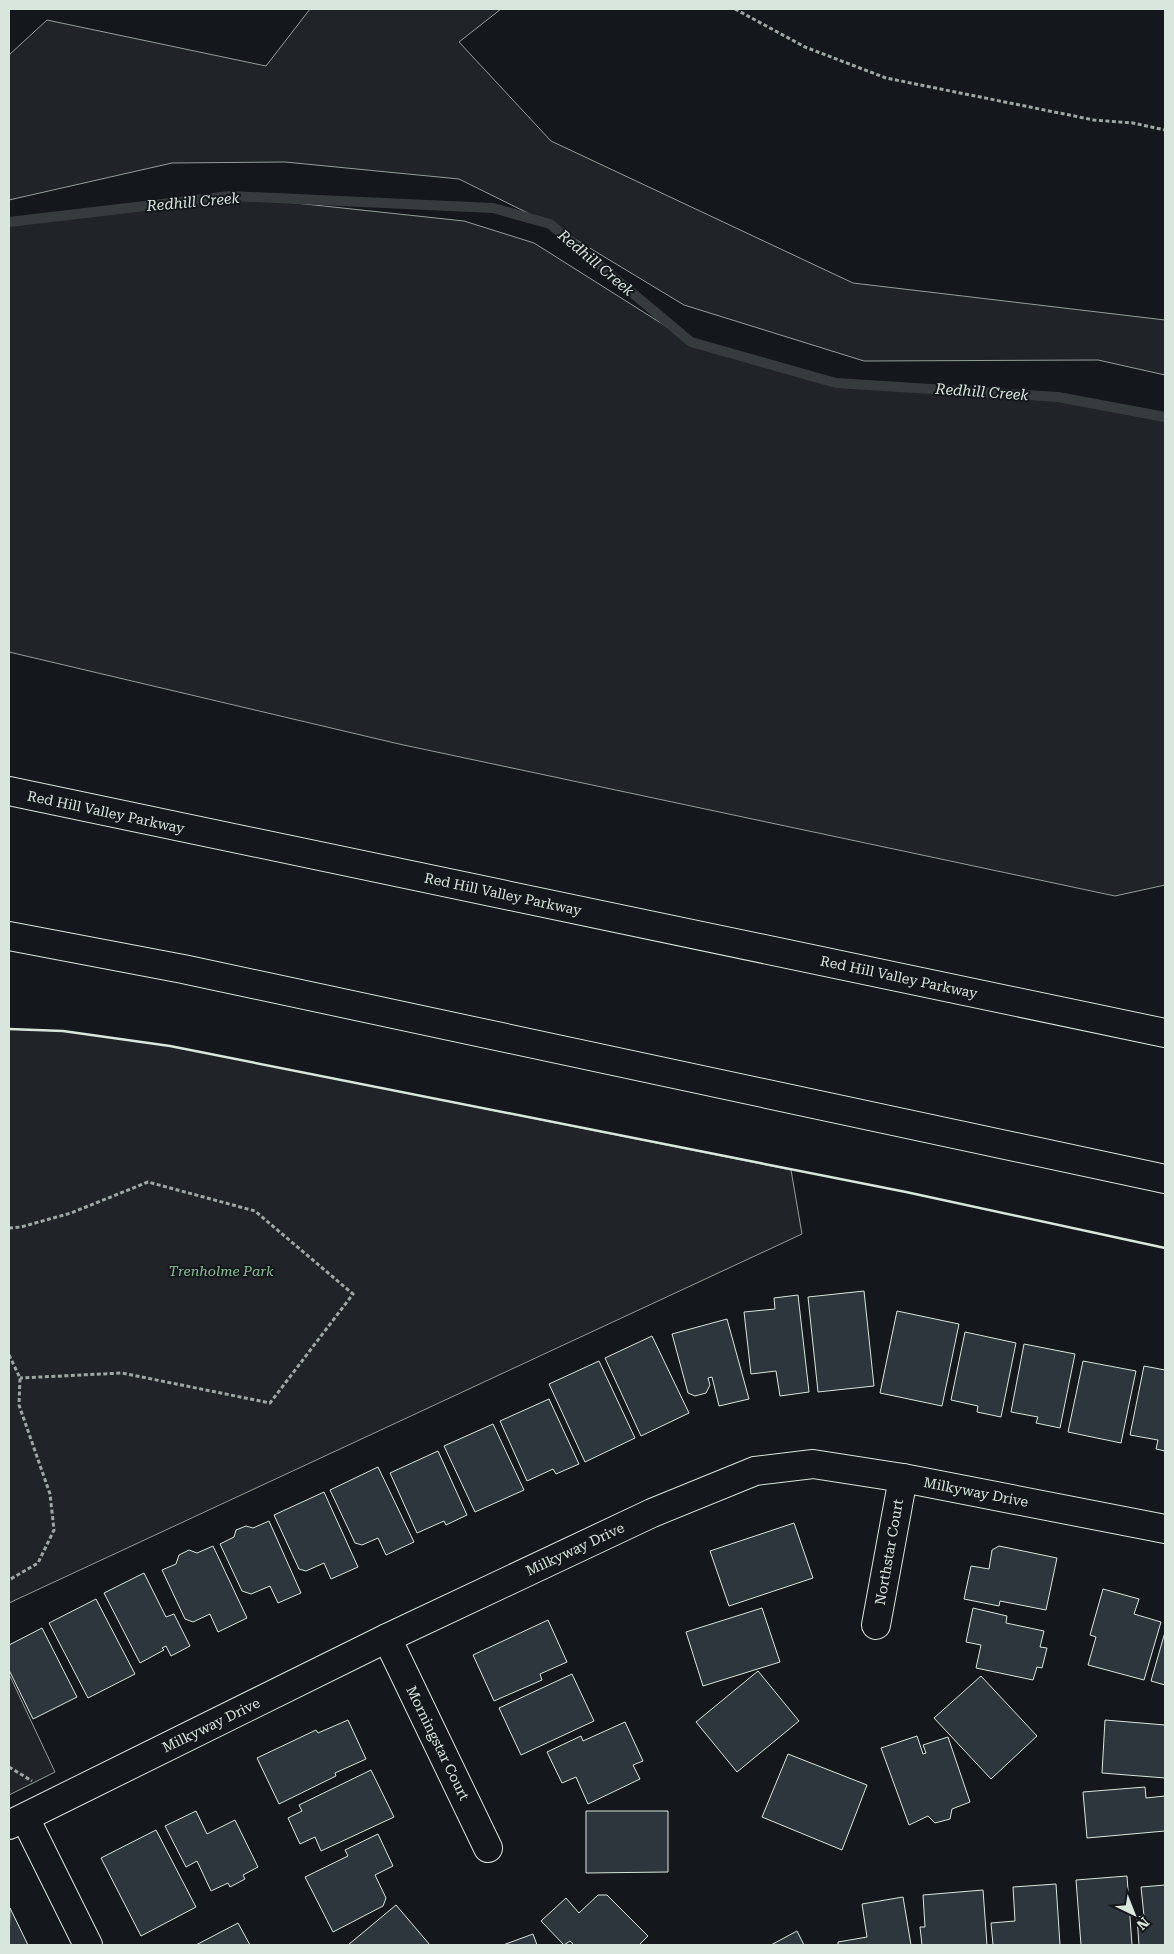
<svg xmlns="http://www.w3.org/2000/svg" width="1174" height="1954" font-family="'Roboto Serif',serif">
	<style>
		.green { fill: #202428; stroke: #939e99 }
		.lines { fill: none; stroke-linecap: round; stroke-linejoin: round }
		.stream { stroke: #363b3e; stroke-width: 10 }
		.building { fill: #2c363c; stroke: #d8e6dc }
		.minor-casing { stroke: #d8e6dc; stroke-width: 30 }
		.motorway-casing { stroke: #d8e6dc; stroke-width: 30 }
		.path { stroke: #9da8a2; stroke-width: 3; stroke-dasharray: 4 2.5; stroke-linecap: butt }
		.minor { stroke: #14181c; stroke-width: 28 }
		.motorway { stroke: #14181c; stroke-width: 28 }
		.wall { stroke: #d8e6dc; stroke-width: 2.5 }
		.labels { text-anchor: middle; stroke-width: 4; stroke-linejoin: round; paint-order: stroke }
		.street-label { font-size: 14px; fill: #d8e6dc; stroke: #14181c }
		.park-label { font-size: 14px; font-style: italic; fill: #8ac095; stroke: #14181c }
		.water-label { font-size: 15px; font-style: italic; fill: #d8e6dc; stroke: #14181c }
	</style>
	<rect width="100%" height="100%" fill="#14181c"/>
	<g class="green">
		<polygon points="310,9 501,9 459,42 551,141 853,283 1165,320 1165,375 1098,360 864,361 684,305 550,224 459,179 285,162 172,163 9,200 9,55 47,20 266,66"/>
		<polygon points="230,196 464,221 534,243 691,342 836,383 1057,397 1165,417 1165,885 1115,896 399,744 9,652 9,223"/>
		<polygon points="9,1029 63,1031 170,1046 791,1170 802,1234 9,1603"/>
		<polygon points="9,1674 55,1772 9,1795"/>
	</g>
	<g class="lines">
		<polyline class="stream" points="9,222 230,196 493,208 550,224 691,342 836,383 1058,397 1165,417"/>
	</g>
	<g class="building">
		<polygon points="864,1291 874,1386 818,1392 808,1297"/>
		<polygon points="798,1295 809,1392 780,1396 776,1371 751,1374 744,1312 775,1309 774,1298"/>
		<polygon points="897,1311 959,1324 942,1406 880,1393"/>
		<polygon points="727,1319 749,1399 719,1406 712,1377 708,1378 710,1385 706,1393 695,1396 688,1393 672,1334"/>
		<polygon points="965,1332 1016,1343 1001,1417 977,1412 978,1406 951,1400"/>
		<polygon points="652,1336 689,1413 641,1436 605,1358"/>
		<polygon points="1024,1344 1075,1354 1060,1428 1036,1423 1038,1417 1011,1412"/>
		<polygon points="599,1361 635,1438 585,1462 549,1384"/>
		<polygon points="1083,1361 1136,1371 1121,1443 1068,1432"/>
		<polygon points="1144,1366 1165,1370 1165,1451 1156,1449 1158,1440 1130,1435"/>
		<polygon points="549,1399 579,1464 556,1474 553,1469 527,1481 500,1421"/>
		<polygon points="493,1424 524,1490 475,1512 444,1446"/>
		<polygon points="438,1451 467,1515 446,1525 444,1521 417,1533 390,1473"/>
		<polygon points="378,1467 414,1542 386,1555 378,1538 362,1545 355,1543 330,1490"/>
		<polygon points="324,1492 358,1567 331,1579 324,1563 306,1571 299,1569 274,1515"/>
		<polygon points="269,1521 301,1593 278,1603 270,1586 251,1594 242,1591 220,1544 234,1537 236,1530 246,1526 253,1528"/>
		<polygon points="794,1523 813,1578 729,1606 710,1551"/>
		<polygon points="213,1546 247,1618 218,1632 210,1614 193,1622 185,1619 162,1570 176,1564 179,1555 189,1550 197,1553"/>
		<polygon points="999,1546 1057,1558 1046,1610 1000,1601 999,1606 964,1599 971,1566 989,1569 992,1550"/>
		<polygon points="144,1573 166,1617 174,1614 190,1646 171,1656 166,1646 162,1648 164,1650 140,1663 104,1593"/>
		<polygon points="1103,1589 1139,1599 1134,1614 1161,1622 1144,1680 1088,1665 1096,1637 1090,1635"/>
		<polygon points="96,1599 135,1674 88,1698 49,1623"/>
		<polygon points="762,1608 780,1662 703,1686 686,1632"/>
		<polygon points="973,1608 1007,1616 1006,1623 1044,1631 1040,1647 1047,1648 1042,1668 1037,1667 1033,1680 976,1668 981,1645 966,1642"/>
		<polygon points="548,1620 567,1662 540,1674 542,1680 494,1701 473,1655"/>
		<polygon points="42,1628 77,1697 33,1719 9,1670 9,1645"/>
		<polygon points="1165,1632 1165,1685 1151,1681"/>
		<polygon points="758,1671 799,1721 737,1772 696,1722"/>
		<polygon points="572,1674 594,1721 521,1755 499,1708"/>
		<polygon points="981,1676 1037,1736 991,1779 934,1718"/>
		<polygon points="348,1720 366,1759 335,1773 336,1776 279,1804 257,1758 316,1730 318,1733"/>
		<polygon points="1105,1720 1165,1725 1165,1778 1102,1773"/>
		<polygon points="625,1722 643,1761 633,1765 640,1779 588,1804 576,1777 562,1783 547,1752 581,1736 583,1741"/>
		<polygon points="917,1736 923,1754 926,1753 923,1745 948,1737 970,1802 952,1809 950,1819 935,1823 928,1816 909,1825 881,1748"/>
		<polygon points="788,1754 867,1785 842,1850 762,1817"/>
		<polygon points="371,1770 394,1817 321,1851 315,1837 300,1844 288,1818 302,1811 299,1805"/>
		<polygon points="1145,1787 1146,1798 1165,1796 1165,1831 1087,1838 1083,1792"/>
		<polygon points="196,1811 207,1834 235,1820 258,1867 243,1875 245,1879 230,1887 228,1883 211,1891 197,1861 186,1867 165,1826"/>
		<polygon points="586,1811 668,1811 668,1872 586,1873"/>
		<polygon points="156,1830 196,1907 141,1936 101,1858"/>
		<polygon points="378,1834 393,1866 375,1875 386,1898 383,1906 333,1932 305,1877 348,1856 345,1850"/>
		<polygon points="1127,1876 1132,1945 1081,1945 1076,1880"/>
		<polygon points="1056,1884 1060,1945 993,1945 991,1923 1015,1921 1013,1887"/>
		<polygon points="1165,1885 1165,1945 1139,1945 1137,1917 1144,1916 1141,1887"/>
		<polygon points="983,1890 987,1945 922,1945 920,1927 925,1927 923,1895"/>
		<polygon points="598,1895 607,1895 648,1936 639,1945 574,1945 570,1941 564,1945 541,1921 566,1898 579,1913"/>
		<polygon points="903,1897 911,1945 838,1945 838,1942 867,1937 862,1904"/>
		<polygon points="396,1905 430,1945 348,1945"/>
		<polygon points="10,1908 28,1945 9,1945"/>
		<polygon points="238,1923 250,1945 196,1945"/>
		<polygon points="797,1931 804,1945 771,1945"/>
		<polygon points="533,1934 537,1945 503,1945"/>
	</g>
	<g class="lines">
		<g class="minor-casing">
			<g id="minor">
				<polyline points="876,1625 903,1478"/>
				<polyline points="387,1638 488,1848"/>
				<polyline points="25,1818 88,1945"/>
				<polyline points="9,1825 387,1638 652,1513 755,1471 813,1464 903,1478 1165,1529"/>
			</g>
		</g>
		<g class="motorway-casing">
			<g id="motorway">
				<polyline points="9,791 1165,1033"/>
				<polyline points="9,936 183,969 1165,1179"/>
			</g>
		</g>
		<g class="path">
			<polyline points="735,9 805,47 886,78 1094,120 1133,123 1165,130"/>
			<polyline points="9,1228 21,1227 71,1213 148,1182 255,1211 353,1294 270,1403 122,1373 20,1378"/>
			<polyline points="9,1355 20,1378 19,1405 50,1494 54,1530 38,1563 9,1580"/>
			<polyline points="9,1767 32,1781"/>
		</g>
		<use href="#minor" class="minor"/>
		<use href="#motorway" class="motorway"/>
		<polyline class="wall" points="9,1029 63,1031 170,1046 906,1192 1165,1248"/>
	</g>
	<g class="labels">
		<g class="street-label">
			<text transform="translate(106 812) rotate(12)" y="5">Red Hill Valley Parkway</text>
			<text transform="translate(503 894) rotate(12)" y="5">Red Hill Valley Parkway</text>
			<text transform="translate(899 977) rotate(12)" y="5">Red Hill Valley Parkway</text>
			<text transform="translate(976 1492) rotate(11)" y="5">Milkyway Drive</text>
			<text transform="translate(575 1549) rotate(-25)" y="5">Milkyway Drive</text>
			<text transform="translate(889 1552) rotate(-80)" y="5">Northstar Court</text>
			<text transform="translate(211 1725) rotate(-26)" y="5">Milkyway Drive</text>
			<text transform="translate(438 1743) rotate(64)" y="5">Morningstar Court</text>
		</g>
		<g class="park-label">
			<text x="221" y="1276">Trenholme Park</text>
		</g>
		<g class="water-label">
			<text transform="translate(193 202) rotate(-5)" y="5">Redhill Creek</text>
			<text transform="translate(596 263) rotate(40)" y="5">Redhill Creek</text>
			<text transform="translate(982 392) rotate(4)" y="5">Redhill Creek</text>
		</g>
	</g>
	<rect width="1174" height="1954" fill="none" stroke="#d8e6dc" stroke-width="20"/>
	<g transform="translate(1134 1914) rotate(137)" stroke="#14181c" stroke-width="4" paint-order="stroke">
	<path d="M0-4L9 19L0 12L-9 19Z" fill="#d8e6dc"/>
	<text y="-8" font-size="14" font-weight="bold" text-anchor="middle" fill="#d8e6dc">N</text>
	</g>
</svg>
